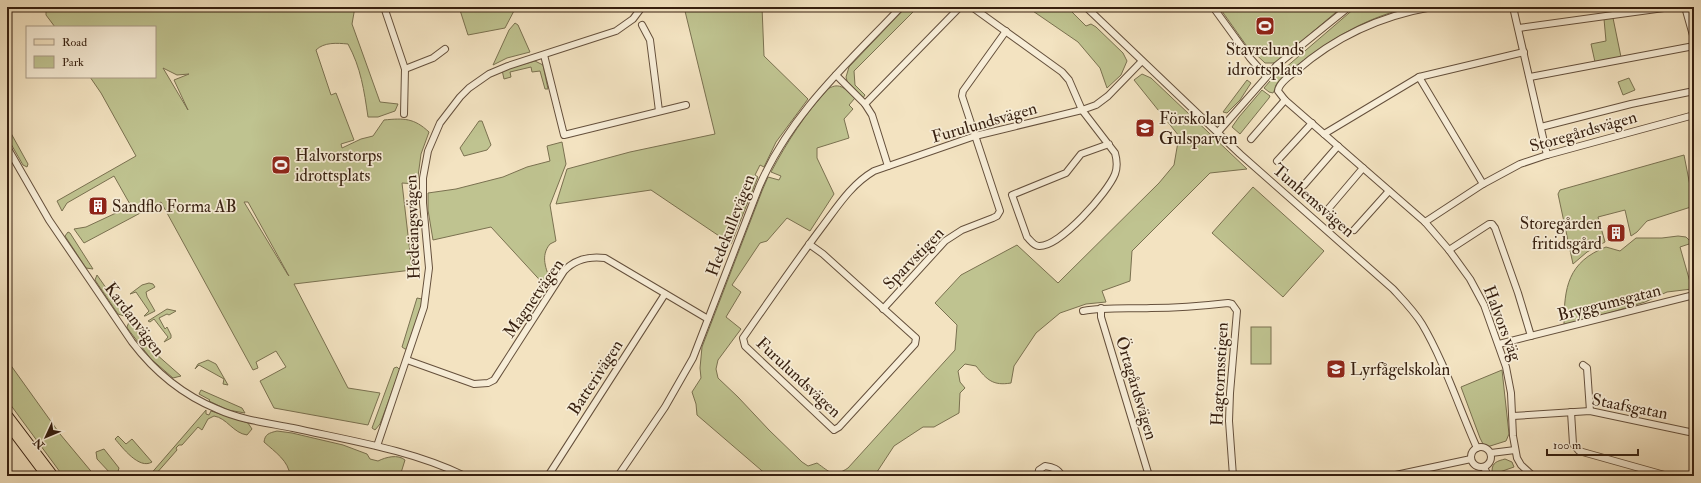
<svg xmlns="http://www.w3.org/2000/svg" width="1701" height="483" font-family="'IM FELL Double Pica',serif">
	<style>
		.green { fill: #bfc390; stroke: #7a7150; fill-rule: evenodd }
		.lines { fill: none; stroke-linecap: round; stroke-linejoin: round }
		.minor-casing { stroke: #65503c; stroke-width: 8 }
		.major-casing { stroke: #361f0f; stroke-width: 10 }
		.minor { stroke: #f7edd7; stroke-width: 6 }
		.major { stroke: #f3e3c1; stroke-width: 8 }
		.labels { text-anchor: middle; stroke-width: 3.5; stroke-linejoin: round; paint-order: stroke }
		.poi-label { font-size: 17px; fill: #361f0f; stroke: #f7edd7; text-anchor: start }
		.street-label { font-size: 17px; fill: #361f0f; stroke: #f7edd7 }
	</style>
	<rect width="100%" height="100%" fill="#f3e3c1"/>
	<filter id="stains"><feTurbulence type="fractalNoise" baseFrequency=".005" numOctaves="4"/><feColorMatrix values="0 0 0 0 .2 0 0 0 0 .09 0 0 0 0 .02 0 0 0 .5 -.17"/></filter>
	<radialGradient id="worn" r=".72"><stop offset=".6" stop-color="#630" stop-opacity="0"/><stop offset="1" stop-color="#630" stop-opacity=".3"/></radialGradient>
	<g class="green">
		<path d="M46 7H355L352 24 380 102 398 104 395 111 378 117H368C364 90 361 68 348 44 337 43 324 42 316 50L331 95 336 93 354 140 341 144 342 148 361 139 373 136 384 120C404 118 414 118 429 132L421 154 417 184 402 183 412 270 294 284 348 388 380 393 368 425 274 408 260 381 286 367 276 351 256 362 258 368 253 370 161 202 84 243 74 229 86 227 131 206 114 176 67 203 62 211 57 201 136 156 101 93 90 77H155V27H55L46 15ZM163 68 177 75 189 74 174 80 188 110ZM244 202H248L289 276 288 275Z"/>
		<polygon points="459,7 516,7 505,28 468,35"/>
		<polygon points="684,7 762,7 764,56 808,99 776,142 764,167 760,165 755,175 758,177 731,244 651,190 556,204 567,169 630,152 715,134"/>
		<polygon points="906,7 918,7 854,71 855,85 865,95 863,98 847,81 846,77 849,67"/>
		<polygon points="1027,7 1067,7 1086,26 1091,24 1096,27 1123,53 1127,61 1121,75 1107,88 1100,68 1078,42"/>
		<polygon points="1219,7 1342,7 1276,63 1265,63 1246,45"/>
		<path d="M1356 7H1413C1371 15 1332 38 1299 64 1291 70 1282 76 1276 85 1275 87 1275 90 1273 93L1269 92 1264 88 1270 81Z"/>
		<polygon points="1613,18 1621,57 1595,62 1591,44 1606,41 1604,19"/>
		<polygon points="515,23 518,25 530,52 507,58 493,65 509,30"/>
		<polygon points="535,61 543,65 548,89 545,89 540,71 532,72 531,67 510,72 511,77 504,79 502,70"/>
		<path d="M1142 74 1151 78 1247 169 1210 173 1132 251 1130 281 1102 291 1106 302 1086 304 1060 313 1036 333 1014 366 1011 383C993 386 987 380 976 366L965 364 958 371 960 382 965 388 960 393 959 413 934 427H923L894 446 875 475 872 476H768L697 415 696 404 692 392 701 378 700 368 702 347 762 191 768 177 779 180 781 176 771 172C787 142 805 114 828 89 840 81 846 90 855 98L849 105 853 109 844 119 849 138 817 148V158L834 194 810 231 787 218 767 241 760 243 732 285 741 292 726 317 741 329 718 360 716 369 718 378 738 397 769 430 802 462 808 466 817 463C830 472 833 478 848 468L955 350 957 325 935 303 961 275 1017 245 1058 283 1159 183 1174 165 1179 136 1134 80Z"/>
		<polygon points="1629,78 1635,90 1623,95 1618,82"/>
		<polygon points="1247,80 1251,83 1240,100 1227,113 1223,112"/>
		<polygon points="1262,90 1270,96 1269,98 1240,134 1232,127 1239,117"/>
		<polygon points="479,121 482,121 491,145 487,150 464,156 460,148"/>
		<polygon points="7,126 28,164 27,167 23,165 7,137"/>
		<path d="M562 142 566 164 550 205 556 241 550 244C540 256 546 269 551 282L548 289 491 227 433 240 428 210V193L456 189 503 177 527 167 550 161 547 146Z"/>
		<polygon points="1684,155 1694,206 1647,221 1637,232 1631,236 1625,210 1598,217 1605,242 1587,252 1573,264 1558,194 1560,190"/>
		<polygon points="1253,187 1324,251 1283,297 1212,233"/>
		<polygon points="68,232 70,233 93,269 86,268 65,236"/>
		<path d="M1678 236 1686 237 1692 243 1680 247 1692 289 1667 292 1645 302 1606 314 1564 325C1564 287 1568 262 1606 247L1620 251 1636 238H1662Z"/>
		<polygon points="97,275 125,315 124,316 118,314 95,280"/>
		<polygon points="149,283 153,284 155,287 146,292 147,297 155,311 145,316 144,316 149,311 136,292 130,294 142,285"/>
		<polygon points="417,298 422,299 423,301 415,327 407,349 405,349 402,347"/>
		<polygon points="167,309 176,311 169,315 167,314 159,318 165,329 167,327 171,335 171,338 164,342 168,337 154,319 150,322 148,321"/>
		<polygon points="129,322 156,354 181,376 173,378 151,359 128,329 127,327"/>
		<rect x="1251" y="327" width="20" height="37"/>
		<polygon points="7,360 60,434 95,476 63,476 7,400"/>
		<polygon points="208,360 216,364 228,385 223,384 224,379 199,365 195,369 198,364"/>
		<polygon points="397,367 400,370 380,424 375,430 372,428 394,368"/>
		<polygon points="1502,370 1509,434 1506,441 1487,447 1483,444 1480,438 1461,387"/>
		<polygon points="201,390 242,408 245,413 228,410 209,401 210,400 199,394"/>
		<path d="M206 410V414L209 415 211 411 248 423 252 429 247 435C233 433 227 418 214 416L208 419 202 430 198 427 182 445H179L176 448 177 450 155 475 154 474 149 476Z"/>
		<path d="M277 431 292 433 343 445 367 454 370 459 378 461C386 457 398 454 405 460L400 476H290C289 461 275 452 264 442 265 434 269 433 277 431Z"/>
		<path d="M118 436 126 444 132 439 152 462C139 470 122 447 115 439Z"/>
		<polygon points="104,449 119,468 117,475 111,474 97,459 96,452"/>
		<path d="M1505 459 1512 462 1514 467 1494 474 1492 471C1492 462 1498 461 1505 459Z"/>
	</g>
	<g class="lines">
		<g class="minor-casing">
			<g id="minor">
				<polyline points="384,7 405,69 404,114"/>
				<path d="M972 7 1062 72 1069 80 1082 110 1115 153C1117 160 1118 166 1115 174 1108 192 1060 247 1039 246 1034 246 1031 241 1027 237L1012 195 1066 173 1081 154 1109 144"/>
				<path d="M1086 7 1240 154 1393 289C1403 300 1414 311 1422 324 1444 361 1459 408 1477 448"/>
				<polyline points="1213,7 1250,58 1266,76"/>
				<path d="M1432 7C1380 16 1336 36 1296 71 1289 76 1279 83 1278 91L1285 100 1425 222 1449 250 1470 279 1484 305 1506 367 1511 393 1513 436 1517 458 1521 465 1533 476"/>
				<polyline points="1513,7 1547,155"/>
				<polyline points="1685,7 1694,39"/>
				<polyline points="642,25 650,40 659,111"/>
				<polyline points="1519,28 1671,7"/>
				<polyline points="544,55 564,135 686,105"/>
				<polyline points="405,69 433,58 445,49"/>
				<polyline points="836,75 865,104"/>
				<polyline points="1419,77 1483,184"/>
				<polyline points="1530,77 1694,46"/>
				<polyline points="1541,127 1631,104 1694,91"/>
				<polyline points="1218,132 1277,65 1349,7"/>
				<polyline points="1324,134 1419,77 1524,52"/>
				<polyline points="1251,139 1285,100"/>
				<path d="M7 147 49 220 132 342C154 371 183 395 217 409 241 420 268 423 293 428 352 441 411 450 465 476"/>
				<polyline points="1277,161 1312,123"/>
				<polyline points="888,166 872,115 865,104 960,7"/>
				<polyline points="1304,185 1338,146"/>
				<polyline points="1329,208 1363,168"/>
				<polyline points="1425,222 1483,184 1520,164 1547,155 1694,115"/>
				<polyline points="1354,230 1389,191"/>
				<path d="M809 244 823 254 916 338 915 344 839 427 834 430 745 346 743 338C768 302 793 266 819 231 836 209 850 185 874 171L975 136 1082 110 1096 105 1108 96 1142 61"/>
				<polyline points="1449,250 1489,224 1492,224 1495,228 1518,293 1531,336"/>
				<polyline points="1101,308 1101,317 1149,476"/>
				<polyline points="883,309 945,241 962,230 993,218 997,216 1000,211 962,96 963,91 1006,31"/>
				<path d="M1083 311C1106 307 1128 309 1151 308 1177 308 1202 306 1228 303L1232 304 1237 311 1230 393 1229 421 1233 476"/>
				<polyline points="1499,344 1694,295"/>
				<path d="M407 360 474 384 488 383 494 380 564 271C575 259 589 256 605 258L708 319"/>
				<polyline points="1583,365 1587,368 1590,411"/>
				<polyline points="1571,412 1573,444 1579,451 1668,476"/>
				<polyline points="1513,416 1590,411 1694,433"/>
				<polyline points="377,446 424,307 429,268 423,203 423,178 428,151 440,123 460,97 469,88 489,74 508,66 616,31 633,19 642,7"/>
				<circle cx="1481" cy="457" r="10"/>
				<polyline points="1491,453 1515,450"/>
				<polyline points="1484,467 1488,476"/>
				<polyline points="548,476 665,294"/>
				<path d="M618 476 665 407 693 358 759 187C790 114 848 63 901 7"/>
				<path d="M1038 476 1039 470 1045 466C1053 467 1058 469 1062 476"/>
				<polyline points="1069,476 1074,475 1074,476"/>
				<polyline points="1391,476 1471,459"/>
			</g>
		</g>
		<g class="major-casing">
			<g id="major">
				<polyline points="7,414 54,476"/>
				<polyline points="7,424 46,476"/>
			</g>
		</g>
		<use href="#minor" class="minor"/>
		<use href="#major" class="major"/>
	</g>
	<defs>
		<g id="stadium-square" transform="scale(1)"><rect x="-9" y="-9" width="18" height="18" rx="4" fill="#8f2418" stroke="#f7edd7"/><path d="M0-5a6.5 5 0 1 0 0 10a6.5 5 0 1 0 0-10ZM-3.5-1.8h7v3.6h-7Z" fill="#fff"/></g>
		<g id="school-square" transform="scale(1)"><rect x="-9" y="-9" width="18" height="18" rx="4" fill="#8f2418" stroke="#f7edd7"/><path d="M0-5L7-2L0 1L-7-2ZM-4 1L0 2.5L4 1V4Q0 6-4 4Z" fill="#fff"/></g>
		<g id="building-square" transform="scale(1)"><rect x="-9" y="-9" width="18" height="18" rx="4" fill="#8f2418" stroke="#f7edd7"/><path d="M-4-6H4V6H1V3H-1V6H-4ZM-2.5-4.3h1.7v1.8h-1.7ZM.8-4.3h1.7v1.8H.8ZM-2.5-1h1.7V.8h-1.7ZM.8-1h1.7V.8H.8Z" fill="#fff"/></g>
	</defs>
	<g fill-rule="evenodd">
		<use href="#stadium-square" x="1265" y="26"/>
		<use href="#school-square" x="1145" y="128"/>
		<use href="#stadium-square" x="281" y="165"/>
		<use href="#building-square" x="98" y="206"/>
		<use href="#building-square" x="1616" y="233"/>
		<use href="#school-square" x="1336" y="369"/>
	</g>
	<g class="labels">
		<g class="poi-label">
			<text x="1265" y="55" text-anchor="middle">Stavrelunds<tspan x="1265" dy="20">idrottsplats</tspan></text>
			<text x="1159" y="124">Förskolan<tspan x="1159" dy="20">Gulsparven</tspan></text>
			<text x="295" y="161">Halvorstorps<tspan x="295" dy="20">idrottsplats</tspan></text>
			<text x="112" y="212">Sandflo Forma AB</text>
			<text x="1602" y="229" text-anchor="end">Storegården<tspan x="1602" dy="20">fritidsgård</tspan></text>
			<text x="1350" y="375">Lyrfågelskolan</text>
		</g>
		<g class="street-label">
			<text transform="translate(984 122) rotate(-16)" y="6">Furulundsvägen</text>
			<text transform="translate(1583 131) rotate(-16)" y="6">Storegårdsvägen</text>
			<text transform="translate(1314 200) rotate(41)" y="6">Tunhemsvägen</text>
			<text transform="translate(730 225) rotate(-69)" y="6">Hedekullevägen</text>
			<text transform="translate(412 227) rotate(-92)" y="6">Hedeängsvägen</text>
			<text transform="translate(913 258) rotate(-46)" y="6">Sparvstigen</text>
			<text transform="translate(533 298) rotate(-55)" y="6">Magnetvägen</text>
			<text transform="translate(1609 302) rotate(-14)" y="6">Bryggumsgatan</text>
			<text transform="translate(135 319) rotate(53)" y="6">Kardanvägen</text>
			<text transform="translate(1503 323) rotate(69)" y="6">Halvors väg</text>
			<text transform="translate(1219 374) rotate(-87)" y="6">Hagtornsstigen</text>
			<text transform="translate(595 377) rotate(-57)" y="6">Batterivägen</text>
			<text transform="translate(799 377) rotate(43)" y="6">Furulundsvägen</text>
			<text transform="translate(1137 388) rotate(73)" y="6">Örtagårdsvägen</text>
			<text transform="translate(1630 406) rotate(11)" y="6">Staafsgatan</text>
		</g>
	</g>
	<rect width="1701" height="483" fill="none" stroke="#f3e3c1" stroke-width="24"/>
	<rect x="8" y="8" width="1685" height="467" fill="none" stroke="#361f0f" stroke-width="2"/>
	<rect x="12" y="12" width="1677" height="459" fill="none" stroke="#361f0f"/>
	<rect x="26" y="26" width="130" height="52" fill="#f7edd7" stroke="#aa9b87"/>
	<rect x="34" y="39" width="20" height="6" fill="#f3e3c1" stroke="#aa9b87"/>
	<text x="62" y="46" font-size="12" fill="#361f0f">Road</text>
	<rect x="34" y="56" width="20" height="12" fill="#bfc390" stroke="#aa9b87"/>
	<text x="62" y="66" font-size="12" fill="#361f0f">Park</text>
	<g transform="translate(46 437) rotate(226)" stroke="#f7edd7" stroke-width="3" paint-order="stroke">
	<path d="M0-3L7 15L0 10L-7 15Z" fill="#361f0f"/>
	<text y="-6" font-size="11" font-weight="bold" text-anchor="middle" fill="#361f0f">N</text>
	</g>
	<path d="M1547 449v6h91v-6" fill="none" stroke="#361f0f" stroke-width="2"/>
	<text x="1553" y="449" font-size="12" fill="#361f0f" stroke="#f7edd7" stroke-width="3" paint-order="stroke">100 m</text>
	<rect width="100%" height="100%" filter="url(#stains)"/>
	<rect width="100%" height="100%" fill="url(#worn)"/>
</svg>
